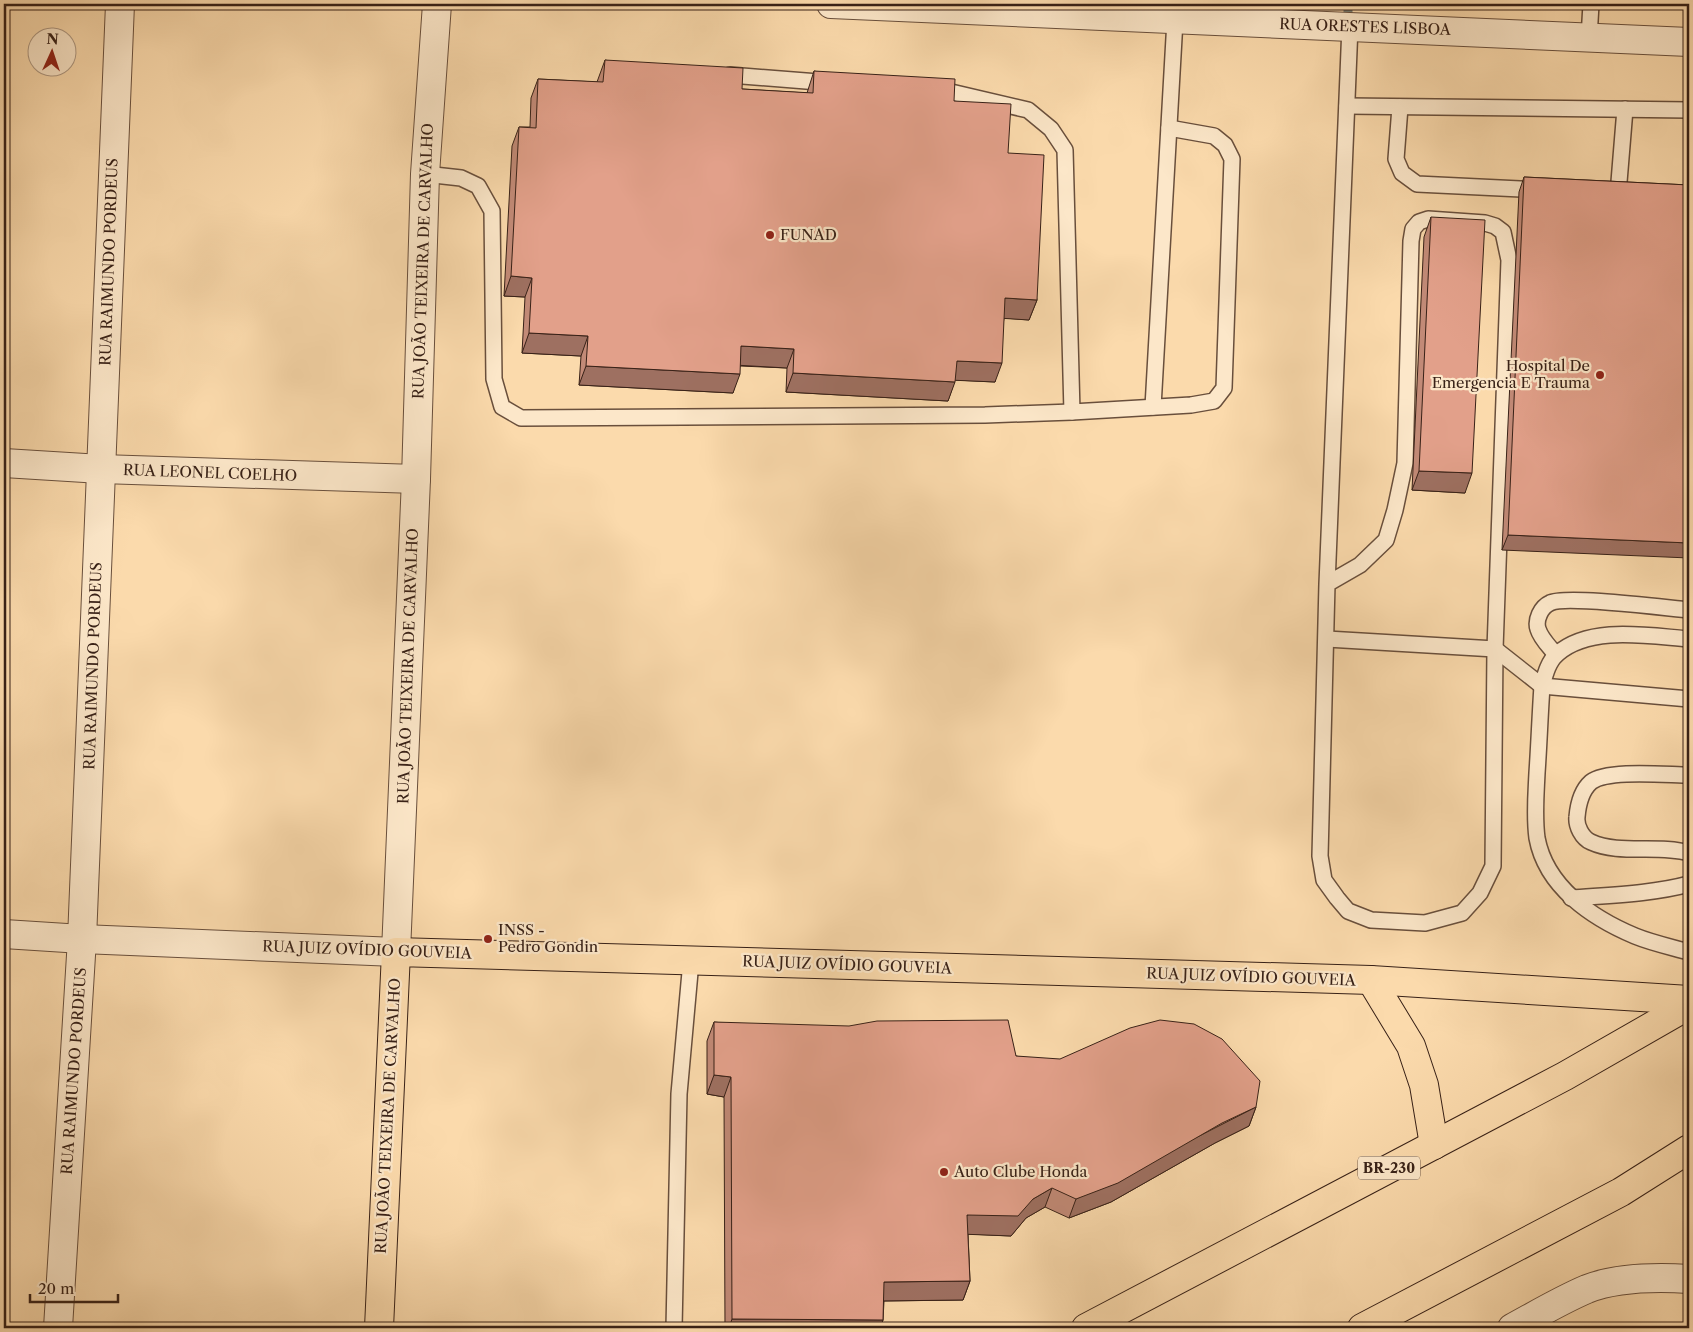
<svg xmlns="http://www.w3.org/2000/svg" width="1693" height="1332" font-family="'Libre Caslon Text',serif">
	<style>
		.lines { fill: none; stroke-linecap: round; stroke-linejoin: round }
		.stream { stroke: #767d73; stroke-width: 9 }
		.service-casing { stroke: #694f3c; stroke-width: 18 }
		.minor-casing { stroke: #694f3c; stroke-width: 30 }
		.tertiary-casing { stroke: #694f3c; stroke-width: 30 }
		.primary-casing { stroke: #382117; stroke-width: 30 }
		.trunk-casing { stroke: #382117; stroke-width: 30 }
		.service { stroke: #fce7c9; stroke-width: 15 }
		.minor { stroke: #fce7c9; stroke-width: 28 }
		.tertiary { stroke: #fce7c9; stroke-width: 28 }
		.primary { stroke: #fbdaac; stroke-width: 28 }
		.trunk { stroke: #fbdaac; stroke-width: 28 }
		.wall { fill: #c28a77; stroke: #382117 }
		.shaded-wall { fill: #9e7061; stroke: #382117 }
		.building { fill: #e2a08a; stroke: #382117 }
		.poi-dot { fill: #8f2418; stroke: #fce7c9; stroke-width: 2 }
		.labels { text-anchor: middle; stroke-width: 4.5; stroke-linejoin: round; paint-order: stroke }
		.shield { fill: #fce7c9; stroke: #735c4c; stroke-width: 1 }
		.shield-label { font-size: 14px; font-weight: bold; fill: #382117 }
		.street-label { font-size: 15px; fill: #382117; stroke: #fce7c9 }
		.poi-label { font-size: 15px; fill: #382117; stroke: #fce7c9; text-anchor: start }
	</style>
	<rect width="100%" height="100%" fill="#fbdaac"/>
	<filter id="stains"><feTurbulence type="fractalNoise" baseFrequency=".004" numOctaves="4"/><feColorMatrix values="0 0 0 0 .2 0 0 0 0 .09 0 0 0 0 .02 0 0 0 .5 -.17"/></filter>
	<radialGradient id="worn" r=".72"><stop offset=".6" stop-color="#630" stop-opacity="0"/><stop offset="1" stop-color="#630" stop-opacity=".3"/></radialGradient>
	<g class="lines">
		<polyline class="stream" points="1348,13 1348,4"/>
		<g class="service-casing">
			<g id="service">
				<polyline points="1589,38 1591,4"/>
				<polyline points="730,75 831,83"/>
				<polyline points="934,91 951,92 1028,110 1051,129 1065,150 1072,412"/>
				<polyline points="1347,106 1689,110"/>
				<polyline points="1400,107 1396,159 1402,173 1417,184 1539,190"/>
				<polyline points="425,174 461,178 478,186 492,211 494,379 502,407 521,418 985,415 1072,412 1191,405 1214,401 1224,388 1232,159 1225,145 1214,136 1169,128"/>
				<polyline points="1618,194 1625,109"/>
				<polyline points="1153,407 1175,20"/>
				<polyline points="1327,584 1360,565 1386,540 1395,510 1405,463 1411,241 1413,229 1419,222 1428,219 1485,223 1495,226 1503,232 1509,260 1495,649 1493,866 1480,893 1462,913 1425,923 1371,920 1348,911 1337,898 1324,880 1320,856 1327,584 1350,26"/>
				<polyline points="1327,639 1495,649 1542,686 1689,699"/>
				<path d="M1689 639C1648 636 1590 625 1557 654 1548 662 1545 675 1542 686 1540 715 1539 744 1537 773 1536 795 1534 816 1537 838 1546 887 1592 918 1635 936 1652 943 1671 947 1689 952"/>
				<path d="M1556 655C1550 647 1541 639 1538 629 1535 620 1541 607 1550 603 1565 595 1666 608 1689 610"/>
				<path d="M1689 775C1668 775 1607 769 1591 782 1582 790 1578 805 1577 817 1576 826 1582 838 1591 842 1619 855 1659 844 1689 853"/>
				<path d="M1571 898C1610 895 1652 894 1689 884"/>
				<polyline points="674,1328 679,1094 691,961"/>
			</g>
		</g>
		<g class="minor-casing">
			<g id="minor">
				<polyline points="831,4 1689,42"/>
				<polyline points="4,463 101,469 416,479"/>
				<polyline points="4,934 82,939 396,952"/>
				<polyline points="58,1328 82,939 120,4"/>
				<path d="M1512 1328C1536 1315 1561 1300 1587 1289 1618 1277 1656 1277 1689 1279"/>
			</g>
		</g>
		<g class="tertiary-casing">
			<polyline id="tertiary" points="396,952 416,479 425,174 437,4"/>
		</g>
		<g class="primary-casing">
			<g id="primary">
				<polyline points="1371,980 1411,1046 1424,1085 1434,1145"/>
				<polyline points="379,1328 396,952 1371,980 1689,1000"/>
			</g>
		</g>
		<g class="trunk-casing">
			<g id="trunk">
				<polyline points="1086,1328 1565,1076 1689,1005"/>
				<polyline points="1362,1328 1621,1192 1689,1149"/>
			</g>
		</g>
		<use href="#service" class="service"/>
		<use href="#minor" class="minor"/>
		<use href="#tertiary" class="tertiary"/>
		<use href="#primary" class="primary"/>
		<use href="#trunk" class="trunk"/>
	</g>
	<g class="wall">
		<polygon points="605,60 742,89 807,93 814,71 954,101 1008,153 1037,300 1029,320 1004,318 995,382 955,380 948,401 786,392 787,368 740,366 733,393 579,385 581,356 522,353 525,297 504,296 512,146 519,127 530,127 531,98 538,79 597,82"/>
		<polygon points="1524,177 1689,185 1502,550 1519,192"/>
		<polygon points="1431,217 1465,493 1412,490 1424,237"/>
		<polygon points="714,1022 1016,1056 1256,1107 1249,1126 1215,1143 1111,1202 1069,1218 1045,1207 1026,1218 1011,1236 968,1234 970,1281 963,1300 884,1301 883,1320 880,1328 725,1328 724,1097 707,1094 707,1041"/>
	</g>
	<g class="shaded-wall">
		<polygon points="511,276 532,278 525,297 504,296"/>
		<polygon points="1005,298 1037,300 1029,320 998,318"/>
		<polygon points="529,333 588,336 581,356 522,353"/>
		<polygon points="741,346 794,349 787,368 734,365"/>
		<polygon points="957,361 1002,363 995,382 949,380"/>
		<polygon points="586,366 740,374 733,393 579,385"/>
		<polygon points="793,373 955,382 948,401 786,392"/>
		<polygon points="1419,471 1472,473 1465,493 1412,490"/>
		<polygon points="1508,535 1689,543 1689,558 1502,550"/>
		<polygon points="714,1075 731,1077 724,1097 707,1094"/>
		<polygon points="1256,1107 1249,1126 1215,1143 1111,1202 1069,1218 1076,1199"/>
		<polygon points="1052,1188 1045,1207 1026,1218 1011,1236 960,1234 967,1215 1033,1199"/>
		<polygon points="970,1281 963,1300 877,1301 884,1282"/>
		<polygon points="732,1319 883,1320 880,1328 729,1328"/>
	</g>
	<g class="building">
		<polygon points="605,60 743,68 742,89 813,93 814,71 955,79 954,101 1011,104 1008,153 1044,155 1037,300 1005,298 1002,363 957,361 955,382 793,373 794,349 741,346 740,374 586,366 588,336 529,333 532,278 511,276 519,127 536,128 538,79 603,82"/>
		<polygon points="1524,177 1689,185 1689,543 1508,535"/>
		<polygon points="1431,217 1485,220 1472,473 1419,471"/>
		<polygon points="1008,1020 1016,1056 1060,1059 1130,1028 1160,1020 1194,1024 1222,1039 1260,1081 1256,1107 1222,1123 1118,1183 1076,1199 1052,1188 1033,1199 1018,1216 967,1215 970,1281 884,1282 883,1320 732,1319 731,1077 714,1075 714,1022 849,1026 877,1021"/>
	</g>
	<g class="poi-dot">
		<circle cx="770" cy="235" r="5"/>
		<circle cx="1600" cy="375" r="5"/>
		<circle cx="488" cy="939" r="5"/>
		<circle cx="944" cy="1172" r="5"/>
	</g>
	<g class="labels">
		<rect class="shield" x="1358" y="1156.5" width="62" height="23" rx="4"/>
		<g class="shield-label">
			<text x="1389" y="1173">BR-230</text>
		</g>
		<g class="street-label">
			<text transform="translate(1365 27) rotate(2)" y="5">RUA ORESTES LISBOA</text>
			<text transform="translate(423 261) rotate(-88)" y="5">RUA JOÃO TEIXEIRA DE CARVALHO</text>
			<text transform="translate(109 262) rotate(-88)" y="5">RUA RAIMUNDO PORDEUS</text>
			<text transform="translate(210 473) rotate(2)" y="5">RUA LEONEL COELHO</text>
			<text transform="translate(93 666) rotate(-88)" y="5">RUA RAIMUNDO PORDEUS</text>
			<text transform="translate(408 666) rotate(-88)" y="5">RUA JOÃO TEIXEIRA DE CARVALHO</text>
			<text transform="translate(367 950) rotate(2)" y="5">RUA JUIZ OVÍDIO GOUVEIA</text>
			<text transform="translate(847 965) rotate(2)" y="5">RUA JUIZ OVÍDIO GOUVEIA</text>
			<text transform="translate(1251 977) rotate(2)" y="5">RUA JUIZ OVÍDIO GOUVEIA</text>
			<text transform="translate(74 1071) rotate(-86)" y="5">RUA RAIMUNDO PORDEUS</text>
			<text transform="translate(388 1116) rotate(-87)" y="5">RUA JOÃO TEIXEIRA DE CARVALHO</text>
		</g>
		<g class="poi-label">
			<text x="780" y="240">FUNAD</text>
			<text x="1590" y="371" text-anchor="end">Hospital De<tspan x="1590" dy="17">Emergencia E Trauma</tspan></text>
			<text x="498" y="935">INSS -<tspan x="498" dy="17">Pedro Gondin</tspan></text>
			<text x="954" y="1177">Auto Clube Honda</text>
		</g>
	</g>
	<rect width="1693" height="1332" fill="none" stroke="#fbdaac" stroke-width="20"/>
	<rect x="5" y="5" width="1683" height="1322" fill="none" stroke="#382117" stroke-width="2.5"/>
	<rect x="10" y="10" width="1673" height="1312" fill="none" stroke="#382117"/>
	<g transform="translate(52 52) rotate(3)"><circle r="24" fill="#fce7c9" stroke="#ae9882"/>
	<path d="M0-4L9 19L0 12L-9 19Z" fill="#8f2418"/>
	<text y="-8" font-size="14" font-weight="bold" text-anchor="middle" fill="#382117">N</text>
	</g>
	<path d="M30 1294v8h88v-8" fill="none" stroke="#382117" stroke-width="2.5"/>
	<text x="38" y="1294" font-size="15" fill="#382117" stroke="#fce7c9" stroke-width="4" paint-order="stroke">20 m</text>
	<rect width="100%" height="100%" filter="url(#stains)"/>
	<rect width="100%" height="100%" fill="url(#worn)"/>
</svg>
